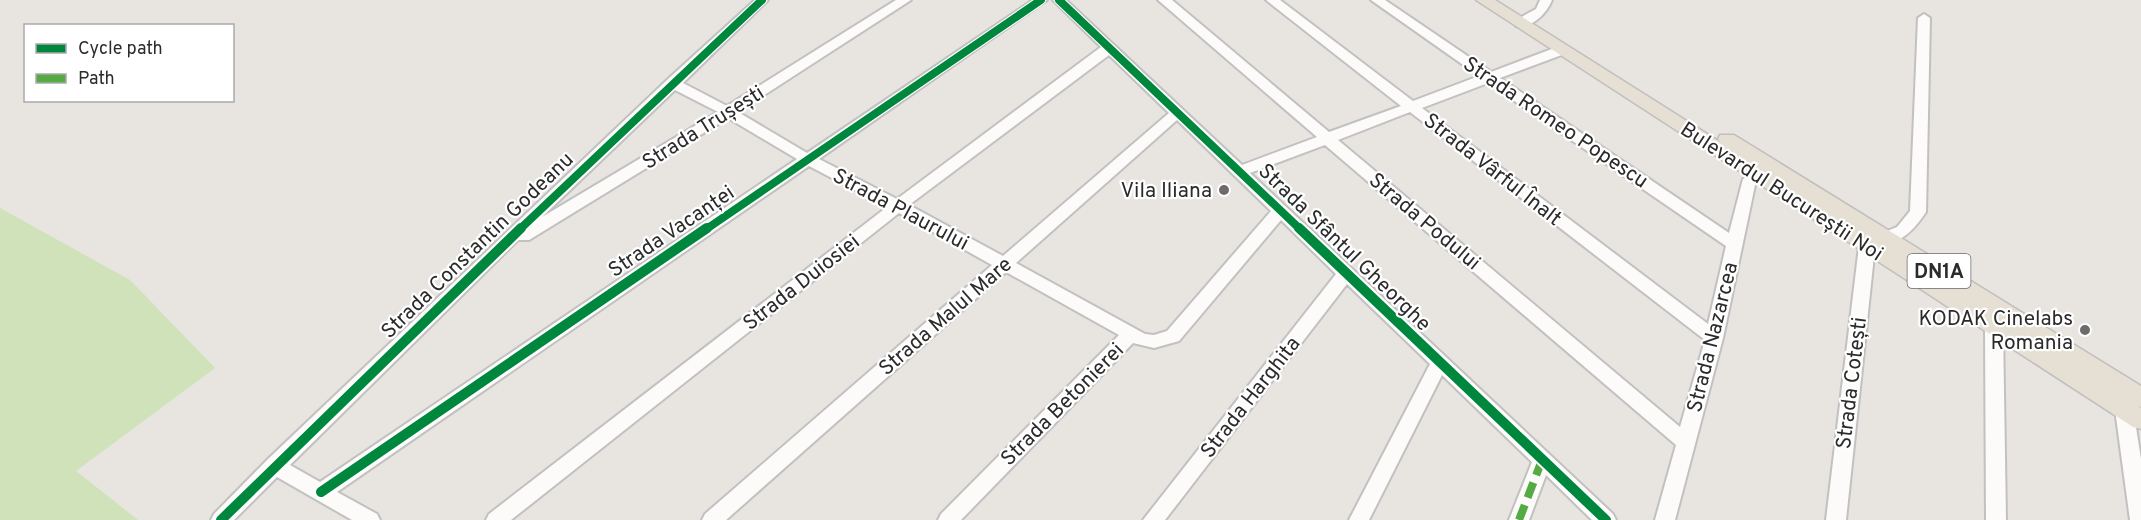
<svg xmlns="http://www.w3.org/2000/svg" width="2141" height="520" font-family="Overpass,sans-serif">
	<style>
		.green { fill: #d0e2ba }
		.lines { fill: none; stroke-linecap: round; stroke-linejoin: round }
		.minor-casing { stroke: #c2c1c1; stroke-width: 4 }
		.major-casing { stroke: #c0bfbe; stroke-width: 3 }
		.minor { fill: #fcfbfa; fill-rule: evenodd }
		.major { fill: #e6dfd4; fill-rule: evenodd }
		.quiet { stroke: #54ab44; stroke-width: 8; stroke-dasharray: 16 8; stroke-linecap: butt }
		.cycleway-far1-casing { stroke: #fff; stroke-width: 10 }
		.cycleway-casing { stroke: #fff; stroke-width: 14 }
		.cycleway-far1 { stroke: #00873e; stroke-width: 8 }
		.cycleway { stroke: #00873e; stroke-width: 10 }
		.poi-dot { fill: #6d6c6a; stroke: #fff; stroke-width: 2 }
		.labels { text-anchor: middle; stroke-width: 4.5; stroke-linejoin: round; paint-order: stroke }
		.shield { fill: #fff; stroke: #6b6b6b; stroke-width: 1.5 }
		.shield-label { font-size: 20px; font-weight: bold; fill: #2b2b2b }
		.street-label { font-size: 21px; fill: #2b2b2b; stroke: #fff }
		.poi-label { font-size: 21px; fill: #2b2b2b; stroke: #fff; text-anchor: end }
	</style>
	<rect width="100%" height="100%" fill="#e8e4e0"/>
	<polygon class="green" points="0,208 130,280 215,368 76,471 138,520 0,520"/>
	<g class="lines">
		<g class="minor-casing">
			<g id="minor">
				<path d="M755 0H768L683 83 727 106 896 0H911L738 112 807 153 1033 0H1047L819 159 897 199 1101 47 1053 0H1066L1242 165 1317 137 1158 0H1172L1329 132 1401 106 1266 0H1280L1413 101 1479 76 1371 0H1385L1491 72 1557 47H1567L1569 50 1567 53 1500 78 1729 233 1743 179 1771 165 1779 170 1755 185 1723 338 1675 520H1655L1676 445 1325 145 1250 173 1613 514 1616 520H1592L1546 475 1529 520H1509L1532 462 1442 375 1369 520H1349L1430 364 1347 284 1165 520H1143L1336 274 1281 220 1179 341 1154 348 1133 343 961 520H938L941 514 1119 335 1006 272 726 520H702L705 514 992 265 899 213 511 520H486L489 514 887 207 809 166 337 492 377 514 380 520H352L277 477 234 520H211L214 514 267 460 667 80ZM1109 55 1169 113 1003 256 909 205ZM1488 83 1726 246 1708 324 1422 108ZM675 90 718 112 542 217ZM1410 112 1705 340 1680 427 1338 140ZM728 118 797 159 320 482 290 465 518 240H529ZM1177 120 1271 211 1167 331 1154 335 1145 334 1016 263Z"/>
				<path d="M1540 0H1552C1547 13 1532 29 1516 26L1515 23 1516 20 1536 9Z"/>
				<path d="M1924 14 1930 18 1926 212C1916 227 1900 247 1880 242L1878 238 1880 234 1897 227 1910 211 1918 18Z"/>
				<polygon points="1867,241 1873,242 1875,246 1846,520 1826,520 1859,246 1861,242"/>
				<polygon points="1994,322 2000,324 2003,328 2006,520 1986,520 1985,328 1988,324"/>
				<polygon points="2123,395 2130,397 2132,402 2141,459 2141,520 2130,520 2114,402 2116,397"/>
			</g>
		</g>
		<g class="major-casing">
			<polygon id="major" points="1476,0 1495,0 1720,142 1718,139 1720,135 1734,135 2141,386 2141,407 2138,406 2141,408 2141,429 2133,427"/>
		</g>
		<use href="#minor" class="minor"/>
		<use href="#major" class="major"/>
		<polyline class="quiet" points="1519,520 1542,460"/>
		<g class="cycleway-far1-casing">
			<g id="cycleway-far1">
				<polyline points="1059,0 1301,230"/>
				<polyline points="519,230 762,0"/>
				<polyline points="705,230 1041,0"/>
			</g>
		</g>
		<g class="cycleway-casing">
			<g id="cycleway">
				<polyline points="1299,228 1606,520"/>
				<polyline points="321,492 707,228"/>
				<polyline points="221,520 521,228"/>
			</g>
		</g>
		<use href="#cycleway-far1" class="cycleway-far1"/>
		<use href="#cycleway" class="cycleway"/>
	</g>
	<g class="poi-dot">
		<circle cx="1224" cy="190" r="6"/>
		<circle cx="2085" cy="330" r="6"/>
	</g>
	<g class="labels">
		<rect class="shield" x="1907.5" y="254" width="63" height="34" rx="4.5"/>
		<g class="shield-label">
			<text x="1939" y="278">DN1A</text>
		</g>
		<g class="street-label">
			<text transform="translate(1556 122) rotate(34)" y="7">Strada Romeo Popescu</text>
			<text transform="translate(703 127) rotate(-32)" y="7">Strada Trușești</text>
			<text transform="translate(1493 169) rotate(38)" y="7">Strada Vârful Înalt</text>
			<text transform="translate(1782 191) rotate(33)" y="7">Bulevardul Bucureștii Noi</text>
			<text transform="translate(901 209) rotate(28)" y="7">Strada Plaurului</text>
			<text transform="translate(1425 221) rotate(40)" y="7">Strada Podului</text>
			<text transform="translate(671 231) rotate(-34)" y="7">Strada Vacanței</text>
			<text transform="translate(477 245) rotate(-44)" y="7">Strada Constantin Godeanu</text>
			<text transform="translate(1345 247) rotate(44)" y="7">Strada Sfântul Gheorghe</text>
			<text transform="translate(801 282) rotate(-38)" y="7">Strada Duiosiei</text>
			<text transform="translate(945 316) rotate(-41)" y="7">Strada Malul Mare</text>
			<text transform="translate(1712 337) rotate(-76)" y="7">Strada Nazarcea</text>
			<text transform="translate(1851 383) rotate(-83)" y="7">Strada Cotești</text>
			<text transform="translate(1250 397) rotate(-52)" y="7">Strada Harghita</text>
			<text transform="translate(1062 404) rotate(-45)" y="7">Strada Betonierei</text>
		</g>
		<g class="poi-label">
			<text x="1212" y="197">Vila Iliana</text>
			<text x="2073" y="325">KODAK Cinelabs<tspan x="2073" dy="24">Romania</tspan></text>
		</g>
	</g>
	<rect x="24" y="24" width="210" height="78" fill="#ffffff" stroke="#aaaaaa" stroke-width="1.5"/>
	<rect x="36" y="44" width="30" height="9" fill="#00873e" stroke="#aaaaaa" stroke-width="1.5"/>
	<text x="78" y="54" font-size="18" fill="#2b2b2b">Cycle path</text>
	<rect x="36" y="74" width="30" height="9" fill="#54ab44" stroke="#aaaaaa" stroke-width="1.5"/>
	<text x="78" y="84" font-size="18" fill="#2b2b2b">Path</text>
</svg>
